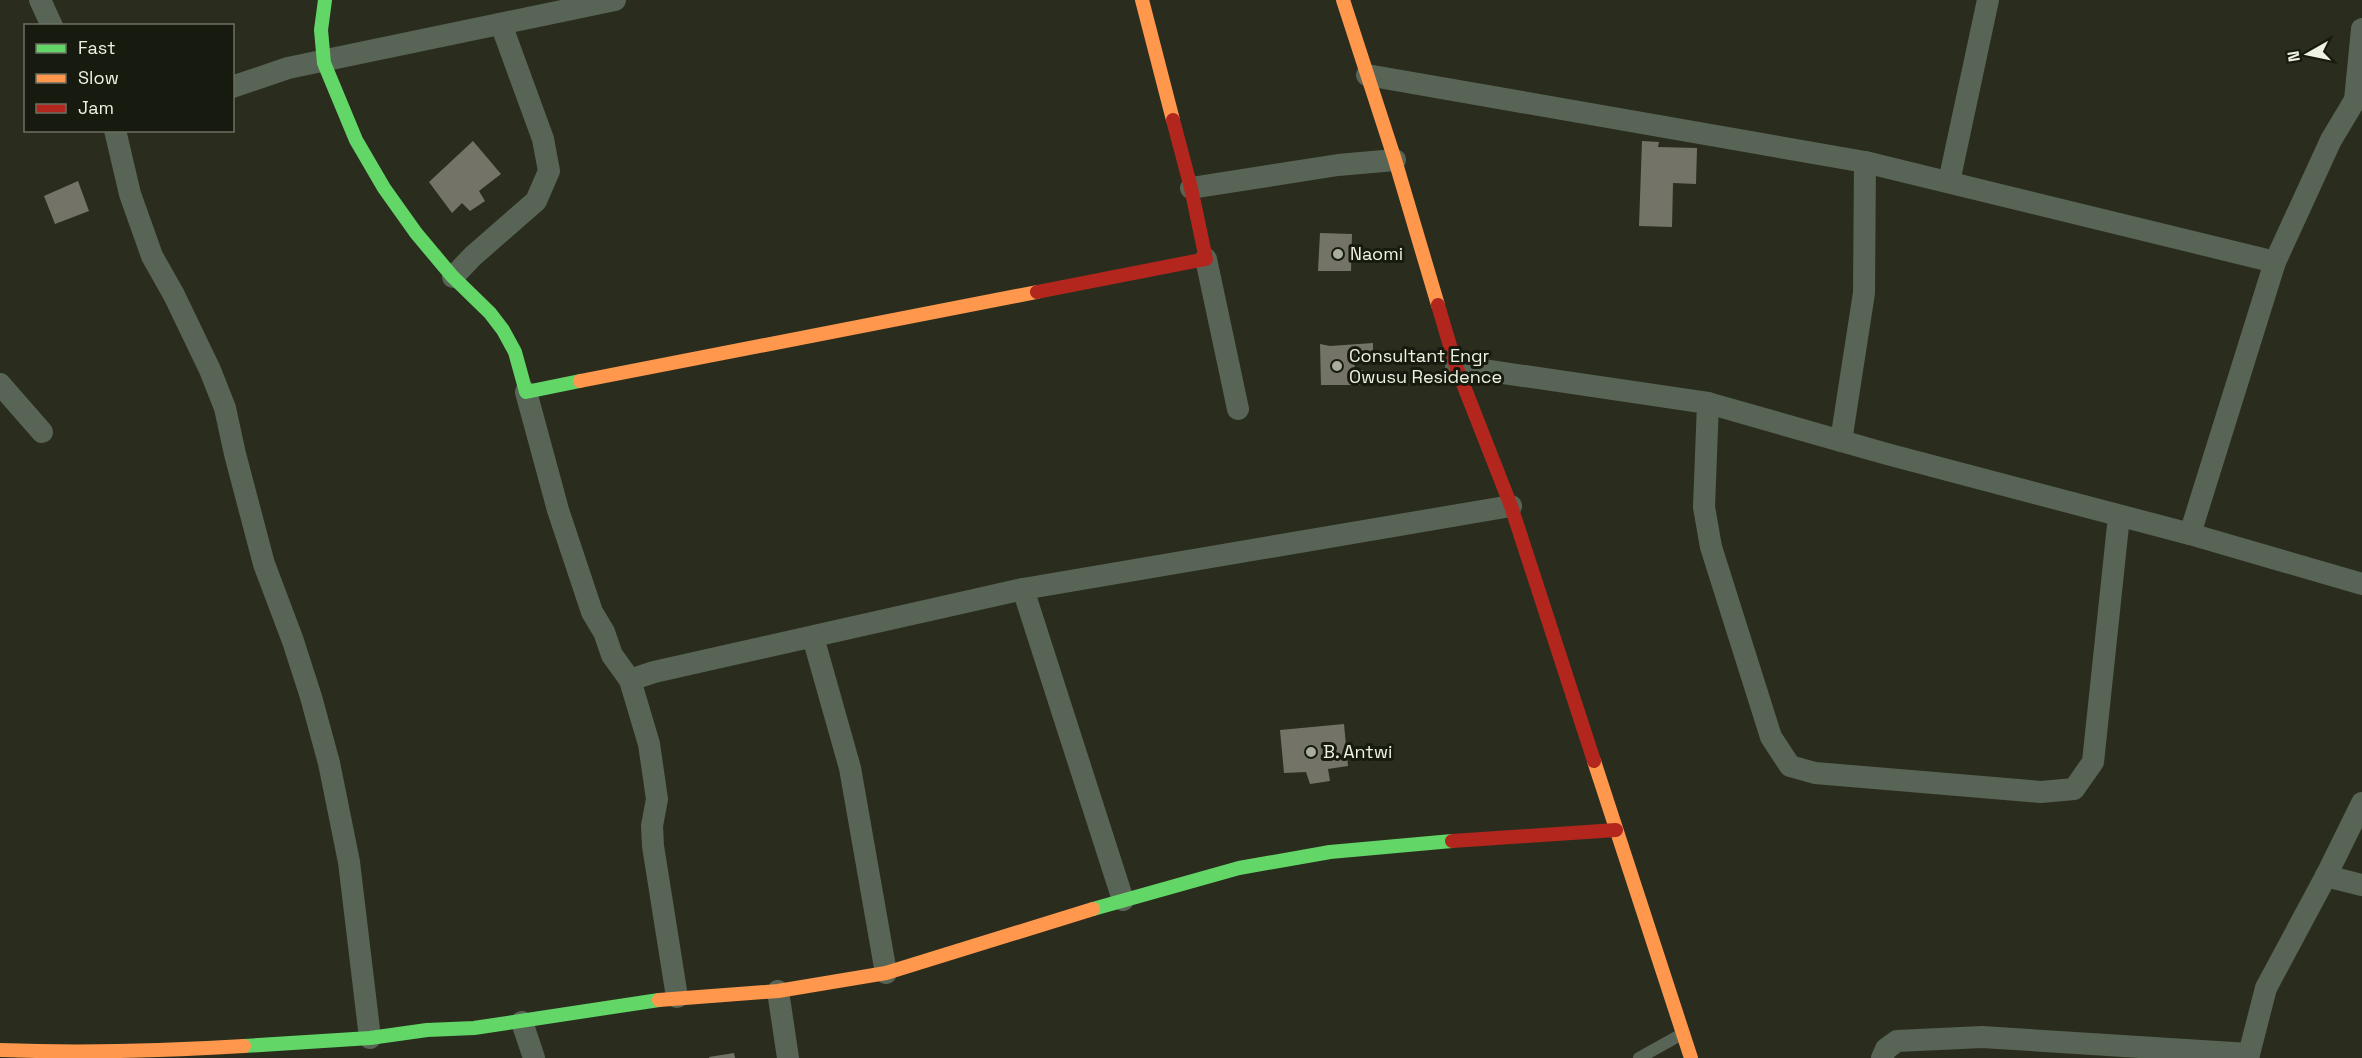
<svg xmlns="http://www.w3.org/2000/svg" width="2362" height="1058" font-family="'Space Grotesk',sans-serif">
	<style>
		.building { fill: #747367 }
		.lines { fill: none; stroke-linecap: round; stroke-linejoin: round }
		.lane { stroke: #586456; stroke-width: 12 }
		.street { stroke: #586456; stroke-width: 22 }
		.fast { stroke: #63d668; stroke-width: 14 }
		.slow { stroke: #ff974d; stroke-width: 14 }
		.jam { stroke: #b3261e; stroke-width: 14 }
		.poi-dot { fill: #a9ad9d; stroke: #171a0e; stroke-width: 2 }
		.labels { text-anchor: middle; stroke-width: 6; stroke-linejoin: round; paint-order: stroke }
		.poi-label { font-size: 18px; fill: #eef2e2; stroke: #171a0e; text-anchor: start }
	</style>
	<rect width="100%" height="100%" fill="#2a2d1e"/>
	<g class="building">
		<polygon points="473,141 501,174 479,191 485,201 470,211 462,203 452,213 429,182"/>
		<polygon points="1642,141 1659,142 1658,147 1697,148 1696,184 1673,183 1672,227 1639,226"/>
		<polygon points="78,181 89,211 55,224 44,196"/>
		<polygon points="1320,233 1352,234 1351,271 1318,271"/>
		<polygon points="1373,343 1373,361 1355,361 1354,371 1363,370 1360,385 1321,385 1320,344 1330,346"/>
		<polygon points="1344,724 1348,766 1328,769 1330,781 1310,784 1306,772 1284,773 1280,730"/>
		<polygon points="734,1053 735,1058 709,1058 709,1057"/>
	</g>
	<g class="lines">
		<polyline class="lane" points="1639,1058 1682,1034"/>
		<g class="street">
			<polyline points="40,0 52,26"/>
			<polyline points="1367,75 1865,162 1864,293 1841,441"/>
			<polyline points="232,87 288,68 615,0"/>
			<polyline points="115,130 130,194 152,256 174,295 210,370 225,408 235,454 264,564 293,641 311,697 329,763 349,862 370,1038"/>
			<polyline points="1865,162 2275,262"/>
			<polyline points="1949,182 1988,0"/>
			<polyline points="1191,188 1338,165 1395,160"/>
			<polyline points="1206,259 1238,409"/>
			<polyline points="453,277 473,256 536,201 549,171 543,139 501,24"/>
			<polyline points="1456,366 1708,403 1887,454 2190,534 2362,584"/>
			<polyline points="0,384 42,432"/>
			<polyline points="526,392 558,510 592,612 604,632 612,655 630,680 649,744 657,799 652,826 653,846 677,997"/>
			<polyline points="1708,403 1704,507 1711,547 1771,737 1790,766 1815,773 2041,792 2074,789 2093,762 2119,516"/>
			<polyline points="2190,534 2275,262 2331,140 2355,100 2362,29"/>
			<polyline points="1023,589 1123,900"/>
			<polyline points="813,637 850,768 886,973"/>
			<polyline points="630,680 654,672 1023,589 1511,506"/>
			<polyline points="2326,876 2362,885"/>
			<polyline points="778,991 788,1058"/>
			<polyline points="522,1022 534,1058"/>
			<polyline points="1882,1058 1886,1049 1897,1041 1982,1037 2249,1054"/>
			<polyline points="2248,1058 2266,988 2326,876 2362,803"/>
		</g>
		<g class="fast">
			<polyline points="325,0 321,30 324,63 356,140 384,188 416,233 452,276 490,313 503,330 515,352 526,392 580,381"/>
			<polyline points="1093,909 1239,868 1330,852 1452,841"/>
			<polyline points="244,1046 370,1038 427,1030 474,1028 659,1000"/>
		</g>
		<g class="slow">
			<polyline points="1142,0 1173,120"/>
			<polyline points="1343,0 1395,160 1438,305"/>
			<polyline points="580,381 1037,292"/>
			<polyline points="1594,761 1691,1058"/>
			<polyline points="659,1000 778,991 886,973 1093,909"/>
			<path d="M0 1050C82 1053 163 1051 244 1046"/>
		</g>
		<g class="jam">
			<polyline points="1037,292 1206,259 1191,188 1173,120"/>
			<polyline points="1438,305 1456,366 1511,506 1594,761"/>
			<polyline points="1452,841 1616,830"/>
		</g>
	</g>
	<g class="poi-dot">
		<circle cx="1338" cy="254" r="6"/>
		<circle cx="1337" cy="366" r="6"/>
		<circle cx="1311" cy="752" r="6"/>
	</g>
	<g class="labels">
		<g class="poi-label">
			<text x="1350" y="260">Naomi</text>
			<text x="1349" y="362">Consultant Engr<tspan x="1349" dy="21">Owusu Residence</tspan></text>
			<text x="1323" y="758">B. Antwi</text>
		</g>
	</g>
	<rect x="24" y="24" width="210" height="108" fill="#171a0e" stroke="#6d7063" stroke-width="1.5"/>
	<rect x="36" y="44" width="30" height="9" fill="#63d668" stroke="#6d7063" stroke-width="1.5"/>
	<text x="78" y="54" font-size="18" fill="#eef2e2">Fast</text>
	<rect x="36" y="74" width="30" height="9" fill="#ff974d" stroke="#6d7063" stroke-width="1.5"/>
	<text x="78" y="84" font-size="18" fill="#eef2e2">Slow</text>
	<rect x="36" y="104" width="30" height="9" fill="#b3261e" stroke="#6d7063" stroke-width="1.5"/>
	<text x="78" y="114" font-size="18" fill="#eef2e2">Jam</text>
	<g transform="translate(2308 54) rotate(261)" stroke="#171a0e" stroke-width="4.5" paint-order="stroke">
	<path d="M0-4.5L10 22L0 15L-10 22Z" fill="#eef2e2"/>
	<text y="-9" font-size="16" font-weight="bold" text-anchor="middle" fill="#eef2e2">N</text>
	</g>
</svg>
